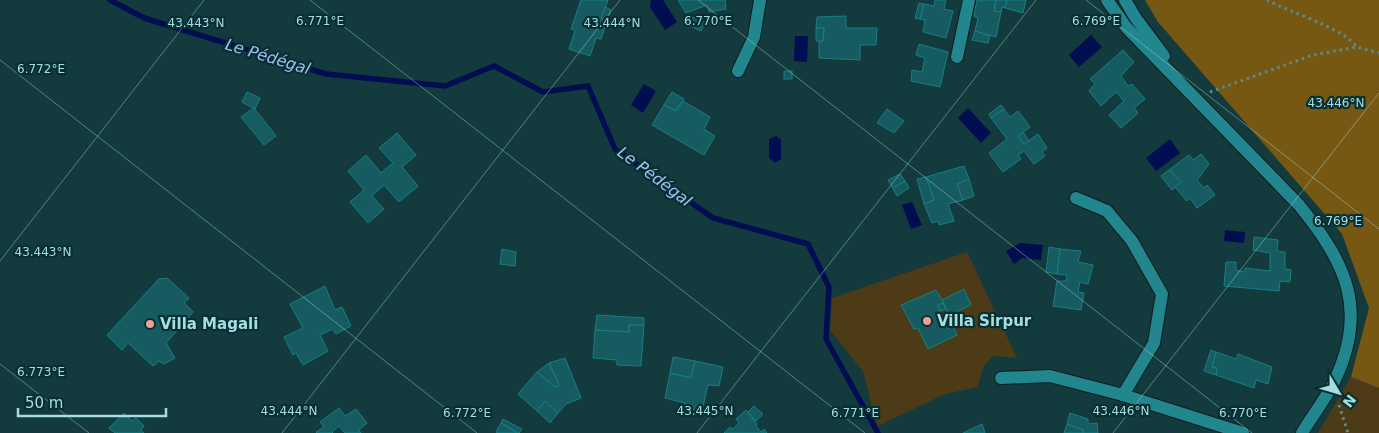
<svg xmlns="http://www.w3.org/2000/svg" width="1379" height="433" font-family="'DejaVu Sans',sans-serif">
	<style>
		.green { fill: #4d3a16 }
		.forest { fill: #775812 }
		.water { fill: #000e51 }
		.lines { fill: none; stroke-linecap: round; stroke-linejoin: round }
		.stream { stroke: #000e51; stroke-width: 5.5 }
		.building { fill: #165b60; stroke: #167f86 }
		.street-casing { stroke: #0e1e1f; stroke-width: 14 }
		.secondary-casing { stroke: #0e1e1f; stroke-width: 14 }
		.path { stroke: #5c8a8d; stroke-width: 3; stroke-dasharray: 2.5 4; stroke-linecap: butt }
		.street { stroke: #21868d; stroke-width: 12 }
		.secondary { stroke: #21868d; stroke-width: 12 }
		.ticks { fill: none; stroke: #a7dce0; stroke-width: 1; stroke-opacity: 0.45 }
		.poi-dot { fill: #f59b98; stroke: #063033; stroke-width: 2 }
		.labels { text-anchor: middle; stroke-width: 4.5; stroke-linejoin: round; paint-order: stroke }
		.poi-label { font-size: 15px; font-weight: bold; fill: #a7dce0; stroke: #063033; text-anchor: start }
		.water-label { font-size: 16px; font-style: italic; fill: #a5bfef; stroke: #063033 }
		.ticks-label { font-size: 12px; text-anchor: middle; fill: #a7dce0; stroke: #063033; stroke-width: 4.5; stroke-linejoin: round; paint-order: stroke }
	</style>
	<rect width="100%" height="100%" fill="#133a3d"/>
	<g class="green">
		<polygon points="967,252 1017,358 993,356 983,367 978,387 945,394 878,426 873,414 864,373 830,330 832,298"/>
		<polygon points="1351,377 1379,388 1379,433 1318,433"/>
	</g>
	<polygon class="forest" points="1145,0 1379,0 1379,388 1351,377 1369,308 1342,234 1158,22"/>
	<g class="water">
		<polygon points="651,0 663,0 677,22 665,30 650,7"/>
		<polygon points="1091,35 1102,47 1079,67 1069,55"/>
		<polygon points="795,36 808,36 807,62 794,61"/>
		<polygon points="644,84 656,91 643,113 631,105"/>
		<polygon points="968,108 991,133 981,143 958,118"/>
		<polygon points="776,136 781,140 781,159 775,163 769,158 769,139"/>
		<polygon points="1170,139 1180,153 1156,171 1146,158"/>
		<polygon points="912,202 922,225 911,229 902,205"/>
		<polygon points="1225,230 1245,232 1244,243 1224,241"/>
		<polygon points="1020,243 1043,245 1041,260 1022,258 1014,264 1006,251"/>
	</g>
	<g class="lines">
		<polyline class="stream" points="110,0 144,18 326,74 445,86 494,66 543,92 588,86 615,149 713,218 808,244 829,287 826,339 878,433"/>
	</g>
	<g class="building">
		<polygon points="581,0 608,0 601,19 607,21 601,39 596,38 590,56 569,49 575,31 571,29"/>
		<polygon points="678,0 725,0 726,9 709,12 707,5 686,13"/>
		<polygon points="935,0 946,0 944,9 953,11 946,38 923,32 925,20 920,19 924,4 934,6"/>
		<polygon points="977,0 996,0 994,11 1001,12 996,37 975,31 978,18 974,16"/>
		<polygon points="996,0 1007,0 1005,8 1002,7 1001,12 994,11"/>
		<polygon points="1007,0 1026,0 1023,13 1005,8"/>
		<polygon points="919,3 924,4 920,19 915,18"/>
		<polygon points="605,7 611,10 607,21 601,19"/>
		<polygon points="691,16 705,23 701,31 686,24"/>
		<polygon points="846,16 846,28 877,28 876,45 860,45 860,60 819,58 819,41 823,41 824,28 816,28 817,17"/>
		<polygon points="816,28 824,28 823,41 816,41"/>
		<polygon points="975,31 990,36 988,43 972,40"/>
		<polygon points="919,44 948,52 940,87 911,81 912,70 922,72 925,58 916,55"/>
		<polygon points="1123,50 1134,62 1121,76 1128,86 1132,84 1145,99 1134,108 1138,113 1121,128 1109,115 1124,101 1116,92 1101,106 1089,91 1095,84 1090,79"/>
		<rect x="784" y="71" width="8" height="8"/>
		<polygon points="247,92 260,98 255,109 242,102"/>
		<polygon points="672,92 684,99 676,111 664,105"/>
		<polygon points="683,101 710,117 704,129 715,136 704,155 652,125 664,105 676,111"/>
		<polygon points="1001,105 1004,109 991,118 989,114"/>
		<polygon points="254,108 276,136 264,145 241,117"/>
		<polygon points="887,109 904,121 894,133 877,123"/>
		<polygon points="1004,109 1010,117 1018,111 1030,127 1018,136 1024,144 1038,134 1047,148 1042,152 1045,156 1034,164 1024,151 1018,155 1021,159 1003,172 989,153 1007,139 991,118"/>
		<polygon points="1023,132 1029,141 1024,144 1018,136"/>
		<polygon points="397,133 416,155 402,167 418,186 399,202 384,185 372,196 384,209 368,223 350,202 364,190 348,171 366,155 381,173 393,163 379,148"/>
		<polygon points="1201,154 1209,164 1197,180 1204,188 1207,185 1215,195 1197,208 1190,198 1187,201 1175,187 1181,182 1169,170 1189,155 1193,160"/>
		<polygon points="964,166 969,179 957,184 963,200 948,204 954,221 939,225 938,221 932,223 924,204 934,200 926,177"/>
		<polygon points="1169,170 1181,182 1172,190 1161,176"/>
		<polygon points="900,174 905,181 893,188 888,180"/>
		<polygon points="926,177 934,200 924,204 917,179"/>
		<polygon points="969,179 974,196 963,200 957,184"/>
		<polygon points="905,181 909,188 897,196 893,188"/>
		<polygon points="1254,237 1278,240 1277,251 1285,252 1285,269 1291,270 1290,282 1280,281 1279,291 1224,286 1226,262 1236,262 1236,270 1245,272 1245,268 1270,271 1270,253 1253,250"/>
		<polygon points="1049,247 1060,249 1057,274 1046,272"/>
		<polygon points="502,249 516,252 515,266 500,264"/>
		<polygon points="1060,249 1081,251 1078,262 1093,265 1088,284 1080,282 1078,292 1084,293 1081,310 1053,306 1057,281 1066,281 1067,275 1057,274"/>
		<polygon points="167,278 189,298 184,303 193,312 166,343 175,358 164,364 159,361 153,366 128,343 122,350 107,335 159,279"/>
		<polygon points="325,286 335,310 342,307 351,326 336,334 333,329 320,335 328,351 303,365 296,353 293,355 284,337 303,328 290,304"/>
		<polygon points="964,289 971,305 949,315 942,300"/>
		<polygon points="936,290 942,300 949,315 943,303 938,305 947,329 953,326 957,335 928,349 918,328 914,329 901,305"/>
		<polygon points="943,303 946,309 940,311 938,305"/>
		<polygon points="597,315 644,318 644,325 629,325 629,332 595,330"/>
		<polygon points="629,325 644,325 641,366 617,365 617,360 593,358 595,330 629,332"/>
		<polygon points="1211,350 1216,352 1212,367 1217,368 1216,375 1204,371"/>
		<polygon points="1216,352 1236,359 1238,354 1272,367 1268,384 1256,380 1254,388 1216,375 1217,368 1212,367"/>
		<polygon points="673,357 695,361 691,378 670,373"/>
		<polygon points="565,358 581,398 566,404 558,413 545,401 537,411 518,394 537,372 555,387 559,385 549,363"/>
		<polygon points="695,361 723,367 719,386 708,385 702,411 684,408 685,403 665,398 670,373 691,378"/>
		<polygon points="549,363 559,385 555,387 537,372"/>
		<polygon points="545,401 558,413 550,423 537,411"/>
		<polygon points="754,406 763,414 756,421 748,412"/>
		<polygon points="339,408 345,416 356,409 367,423 359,430 361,433 345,433 339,426 332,432 333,433 317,433 316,432 324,427 320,422"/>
		<polygon points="746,410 757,424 756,426 761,432 764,429 767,433 724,433 730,427 733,429 739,423 736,419"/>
		<polygon points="124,413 132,421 136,418 144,426 141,430 144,433 115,433 109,428"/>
		<polygon points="1070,413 1088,419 1088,424 1097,423 1098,433 1080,433 1083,433 1083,430 1067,424"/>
		<polygon points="503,419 522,429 519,433 501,423"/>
		<polygon points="501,423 517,433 498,433 496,432"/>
		<polygon points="982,424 985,433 963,433"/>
		<polygon points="1067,424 1083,430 1083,433 1064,433"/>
	</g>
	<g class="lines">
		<g class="street-casing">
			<g id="street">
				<polyline points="957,57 969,0"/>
				<polyline points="738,71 754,37 760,0"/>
				<polyline points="1076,198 1107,211 1132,241 1162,294 1154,343 1123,395"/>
				<polyline points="1001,378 1050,376 1123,395 1243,433"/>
			</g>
		</g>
		<g class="secondary-casing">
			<g id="secondary">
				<path d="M1107 0 1126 27 1299 205C1347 264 1369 311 1333 384 1324 401 1312 416 1302 433"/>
				<polyline points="1125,0 1135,17 1164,56"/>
			</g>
		</g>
		<g class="path">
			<path d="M1267 0C1293 14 1341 27 1357 47"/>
			<polyline points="1210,92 1313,55 1357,47 1379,53"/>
			<polyline points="1339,405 1348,433"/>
		</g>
		<use href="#street" class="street"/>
		<use href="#secondary" class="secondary"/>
	</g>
	<path class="ticks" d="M310 0 865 433M698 0 1252 433M1086 0 1379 229M0 60 477 433M0 261 204 0M0 364 89 433M282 433 620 0M697 433 1036 0M1113 433 1379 93"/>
	<g class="poi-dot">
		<circle cx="927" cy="321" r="5"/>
		<circle cx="150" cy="324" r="5"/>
	</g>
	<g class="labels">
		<g class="poi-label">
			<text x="937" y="326">Villa Sirpur</text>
			<text x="160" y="329">Villa Magali</text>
		</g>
		<g class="water-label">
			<text transform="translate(268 56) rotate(17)" y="6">Le Pédégal</text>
			<text transform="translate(655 176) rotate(37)" y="6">Le Pédégal</text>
		</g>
	</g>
	<g class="ticks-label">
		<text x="320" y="25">6.771°E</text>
		<text x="708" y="25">6.770°E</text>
		<text x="1096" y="25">6.769°E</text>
		<text x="196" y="27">43.443°N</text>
		<text x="612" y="27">43.444°N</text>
		<text x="41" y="73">6.772°E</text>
		<text x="1336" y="107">43.446°N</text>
		<text x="1338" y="225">6.769°E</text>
		<text x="43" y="256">43.443°N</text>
		<text x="41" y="376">6.773°E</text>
		<text x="289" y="415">43.444°N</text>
		<text x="705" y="415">43.445°N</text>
		<text x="1121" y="415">43.446°N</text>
		<text x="467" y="417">6.772°E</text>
		<text x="855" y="417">6.771°E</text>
		<text x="1243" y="417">6.770°E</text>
	</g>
	<g transform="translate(1339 393) rotate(128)" stroke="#063033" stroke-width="4" paint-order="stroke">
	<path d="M0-4L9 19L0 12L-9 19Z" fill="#a7dce0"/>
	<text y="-8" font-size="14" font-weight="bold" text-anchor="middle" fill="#a7dce0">N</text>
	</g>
	<path d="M18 408v8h148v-8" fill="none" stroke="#a7dce0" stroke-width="2.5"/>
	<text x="25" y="408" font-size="15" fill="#a7dce0" stroke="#063033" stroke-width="4" paint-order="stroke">50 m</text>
</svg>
